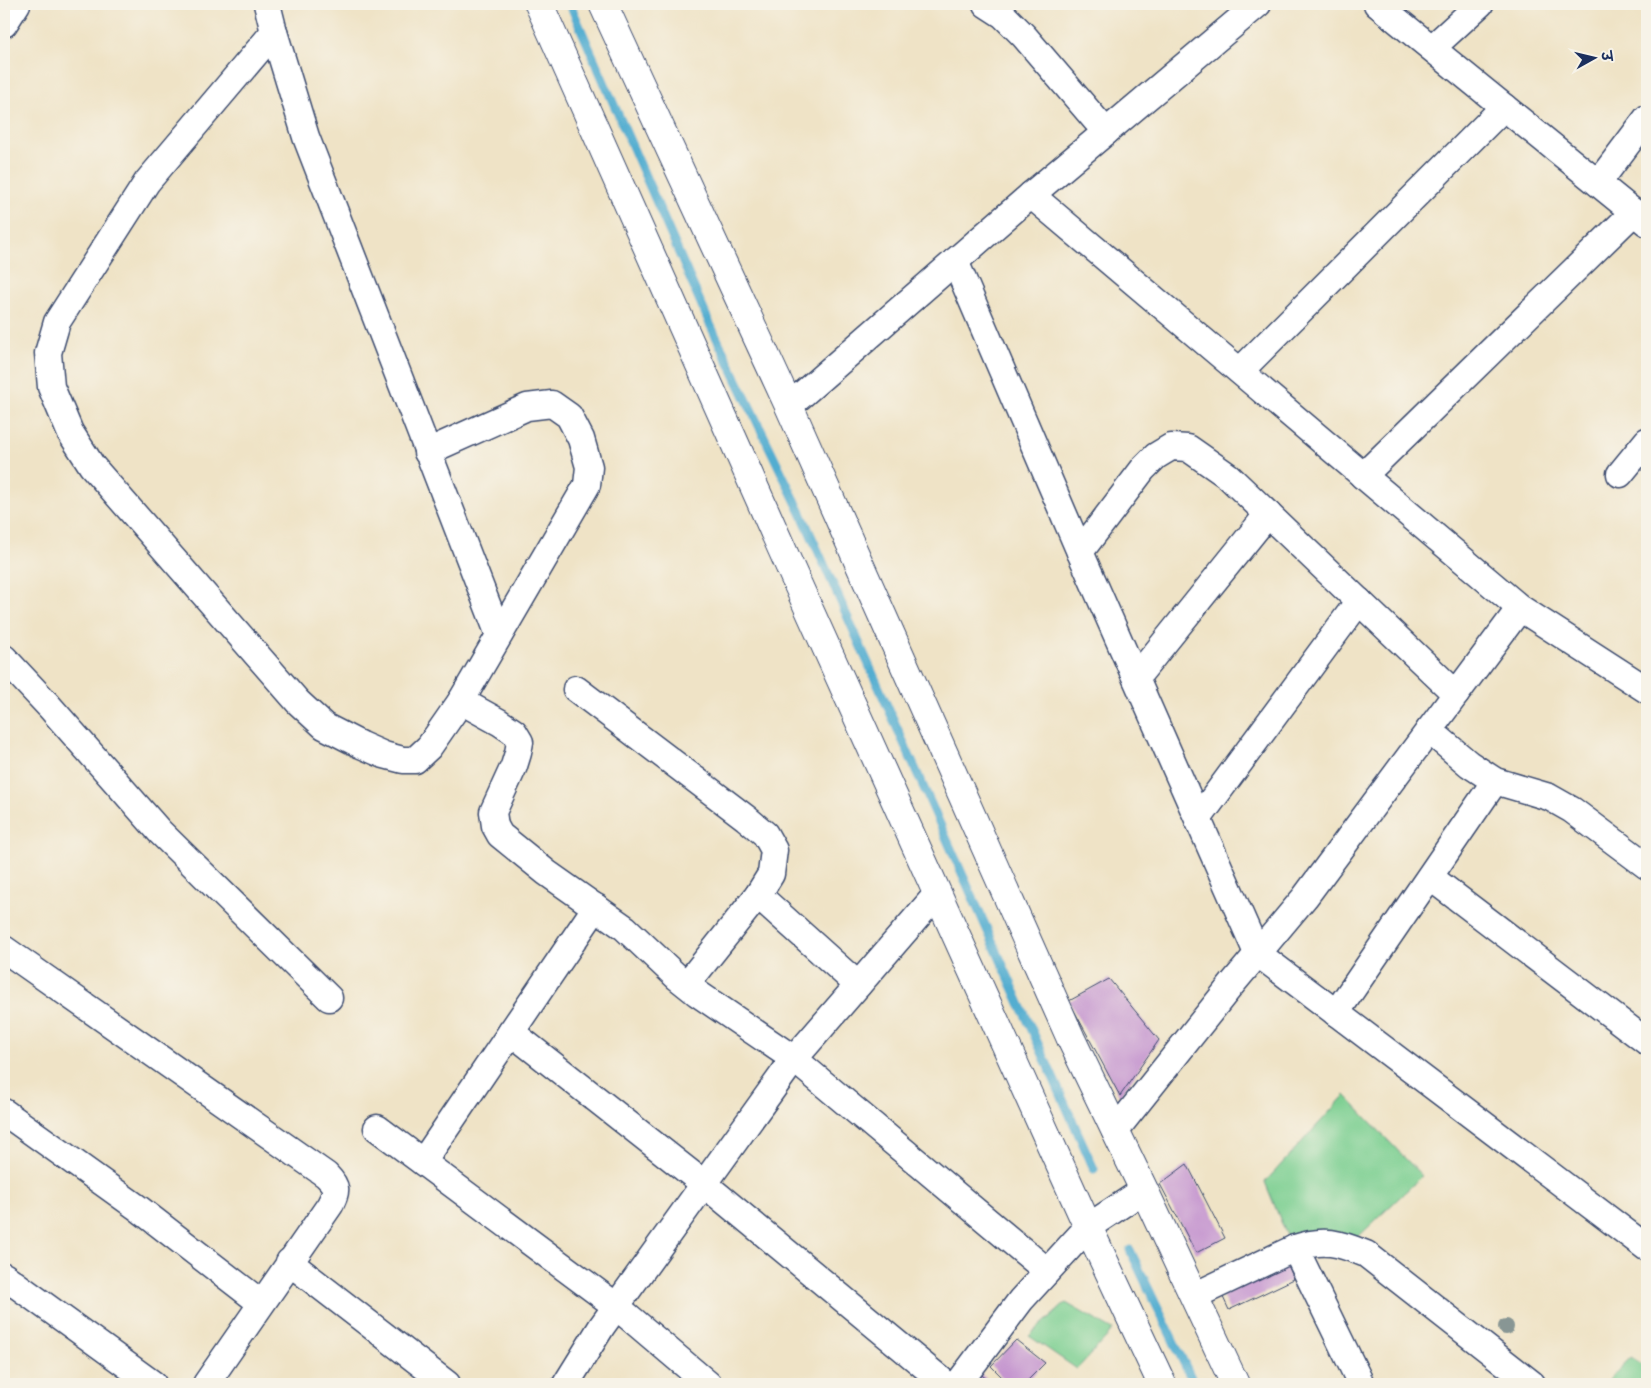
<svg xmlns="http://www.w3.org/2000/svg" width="1651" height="1388" font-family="'Playpen Sans','Playpen Sans Deva',sans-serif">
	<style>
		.green { fill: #7ccf91; stroke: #4c7f78 }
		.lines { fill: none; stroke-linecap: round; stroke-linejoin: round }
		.stream { stroke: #52add0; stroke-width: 9 }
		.building { fill: #c595cf }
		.minor-casing { stroke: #3b4a6e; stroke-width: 29 }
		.tertiary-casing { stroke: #3b4a6e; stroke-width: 30 }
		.minor { stroke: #fff; stroke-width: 26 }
		.tertiary { stroke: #fff; stroke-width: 28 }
		.tree { fill: #889694 }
	</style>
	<rect width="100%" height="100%" fill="#f7f3e8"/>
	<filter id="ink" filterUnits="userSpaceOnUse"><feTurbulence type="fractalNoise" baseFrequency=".02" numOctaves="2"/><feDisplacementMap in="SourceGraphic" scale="10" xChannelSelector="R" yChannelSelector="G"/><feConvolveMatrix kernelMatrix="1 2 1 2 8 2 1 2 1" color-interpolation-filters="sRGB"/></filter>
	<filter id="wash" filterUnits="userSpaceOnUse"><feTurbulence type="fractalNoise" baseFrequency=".0096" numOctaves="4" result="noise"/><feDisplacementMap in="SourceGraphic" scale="20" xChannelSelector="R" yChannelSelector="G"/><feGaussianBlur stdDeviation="1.12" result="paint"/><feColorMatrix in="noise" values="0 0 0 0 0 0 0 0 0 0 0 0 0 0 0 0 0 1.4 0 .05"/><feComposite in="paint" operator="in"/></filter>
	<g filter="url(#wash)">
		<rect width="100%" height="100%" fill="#efe3c6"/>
		<g class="green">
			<polygon points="1345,1095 1422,1176 1359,1236 1329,1231 1289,1241 1265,1182"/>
			<polygon points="1066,1303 1113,1330 1077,1369 1029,1336"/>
			<polygon points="1631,1357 1647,1367 1647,1384 1605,1384"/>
		</g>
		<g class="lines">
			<g class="stream">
				<polyline points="570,4 709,322 802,515 1094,1169"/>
				<polyline points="1130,1250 1194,1384"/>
			</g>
		</g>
		<g id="blocks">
			<g class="building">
				<polygon points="1109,979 1159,1040 1120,1096 1069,1001"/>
				<polygon points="1187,1164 1225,1238 1196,1253 1160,1184"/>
				<polygon points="1288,1265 1294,1279 1229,1310 1222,1295"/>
				<polygon points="1016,1340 1045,1363 1024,1384 1009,1384 991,1366"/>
				<polygon points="978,1372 993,1384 966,1384"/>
			</g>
		</g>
	</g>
	<g filter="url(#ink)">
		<use href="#blocks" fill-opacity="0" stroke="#3b4a6e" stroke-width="1"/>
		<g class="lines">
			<g class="minor-casing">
				<g id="minor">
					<polyline points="267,4 274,32 306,137 499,635"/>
					<polyline points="986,4 1003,15 1024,36 1106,132"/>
					<polyline points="1377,4 1647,223"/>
					<polyline points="4,24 17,4"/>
					<polyline points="274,32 147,182 57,322 48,353 51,387 70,432 92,466 298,702 324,726 361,745 384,755 403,760 415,760 429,747 461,701 587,485 589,467 581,439 569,416 552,404 527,407 427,452"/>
					<polyline points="1432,48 1480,4"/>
					<polyline points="1598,183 1647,118"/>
					<polyline points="1031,195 1520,608 1647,690"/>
					<polyline points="955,261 1080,552 1257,953 1647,1248"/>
					<polyline points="1240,371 1504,107"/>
					<polyline points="789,406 1031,195 1258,4"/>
					<polyline points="1620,474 1647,441"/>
					<polyline points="1363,476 1634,212"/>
					<polyline points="1080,552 1143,469 1156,456 1171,447 1188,448 1228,476 1456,694"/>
					<polyline points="4,658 49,706 160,832 329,998"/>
					<polyline points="1136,678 1268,514"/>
					<polyline points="576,689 746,818 765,834 774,850 771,874 758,895 687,984"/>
					<polyline points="461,701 499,722 514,732 520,742 518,753 514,766 493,812 495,826 500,835 547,873 625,928 677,977 697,993 794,1059 1047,1271"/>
					<polyline points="1429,730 1469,764 1495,781 1549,797 1572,810 1647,866"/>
					<polyline points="1198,819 1359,601"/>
					<polyline points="1430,877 1647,1042"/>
					<polyline points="758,895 858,985"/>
					<path d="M4 949 326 1175C338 1187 337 1190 330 1205L206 1384"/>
					<polyline points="1336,1013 1495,781"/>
					<polyline points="511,1032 703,1183 946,1384"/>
					<polyline points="4,1112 138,1208 261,1303"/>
					<polyline points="377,1128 616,1306 708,1384"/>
					<polyline points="1115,1131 1233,983 1305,897 1520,608"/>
					<polyline points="423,1162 596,907"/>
					<polyline points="1295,1248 1361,1384"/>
					<polyline points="289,1262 447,1384"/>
					<polyline points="4,1276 153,1384"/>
					<path d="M1194 1296 1295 1248C1324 1238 1339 1243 1366 1254L1532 1384"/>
					<polyline points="566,1384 602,1326 794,1059 937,894"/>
					<polyline points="958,1384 1021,1300 1088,1227 1144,1190"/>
				</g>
			</g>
			<g class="tertiary-casing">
				<g id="tertiary">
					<polyline points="539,4 798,585 1088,1227 1162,1384"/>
					<polyline points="603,4 789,406 1071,1039 1144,1190 1235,1384"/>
				</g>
			</g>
			<use href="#minor" class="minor"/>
			<use href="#tertiary" class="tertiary"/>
		</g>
		<circle class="tree" cx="1506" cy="1327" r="8"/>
	</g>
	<rect width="1651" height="1388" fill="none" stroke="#f7f3e8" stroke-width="20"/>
	<g transform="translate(1594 58) rotate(82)" stroke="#f7f3e8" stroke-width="4" paint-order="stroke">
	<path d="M0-4L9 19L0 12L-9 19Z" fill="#1b2f5e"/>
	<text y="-8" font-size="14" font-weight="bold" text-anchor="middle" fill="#1b2f5e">उ</text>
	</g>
</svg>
